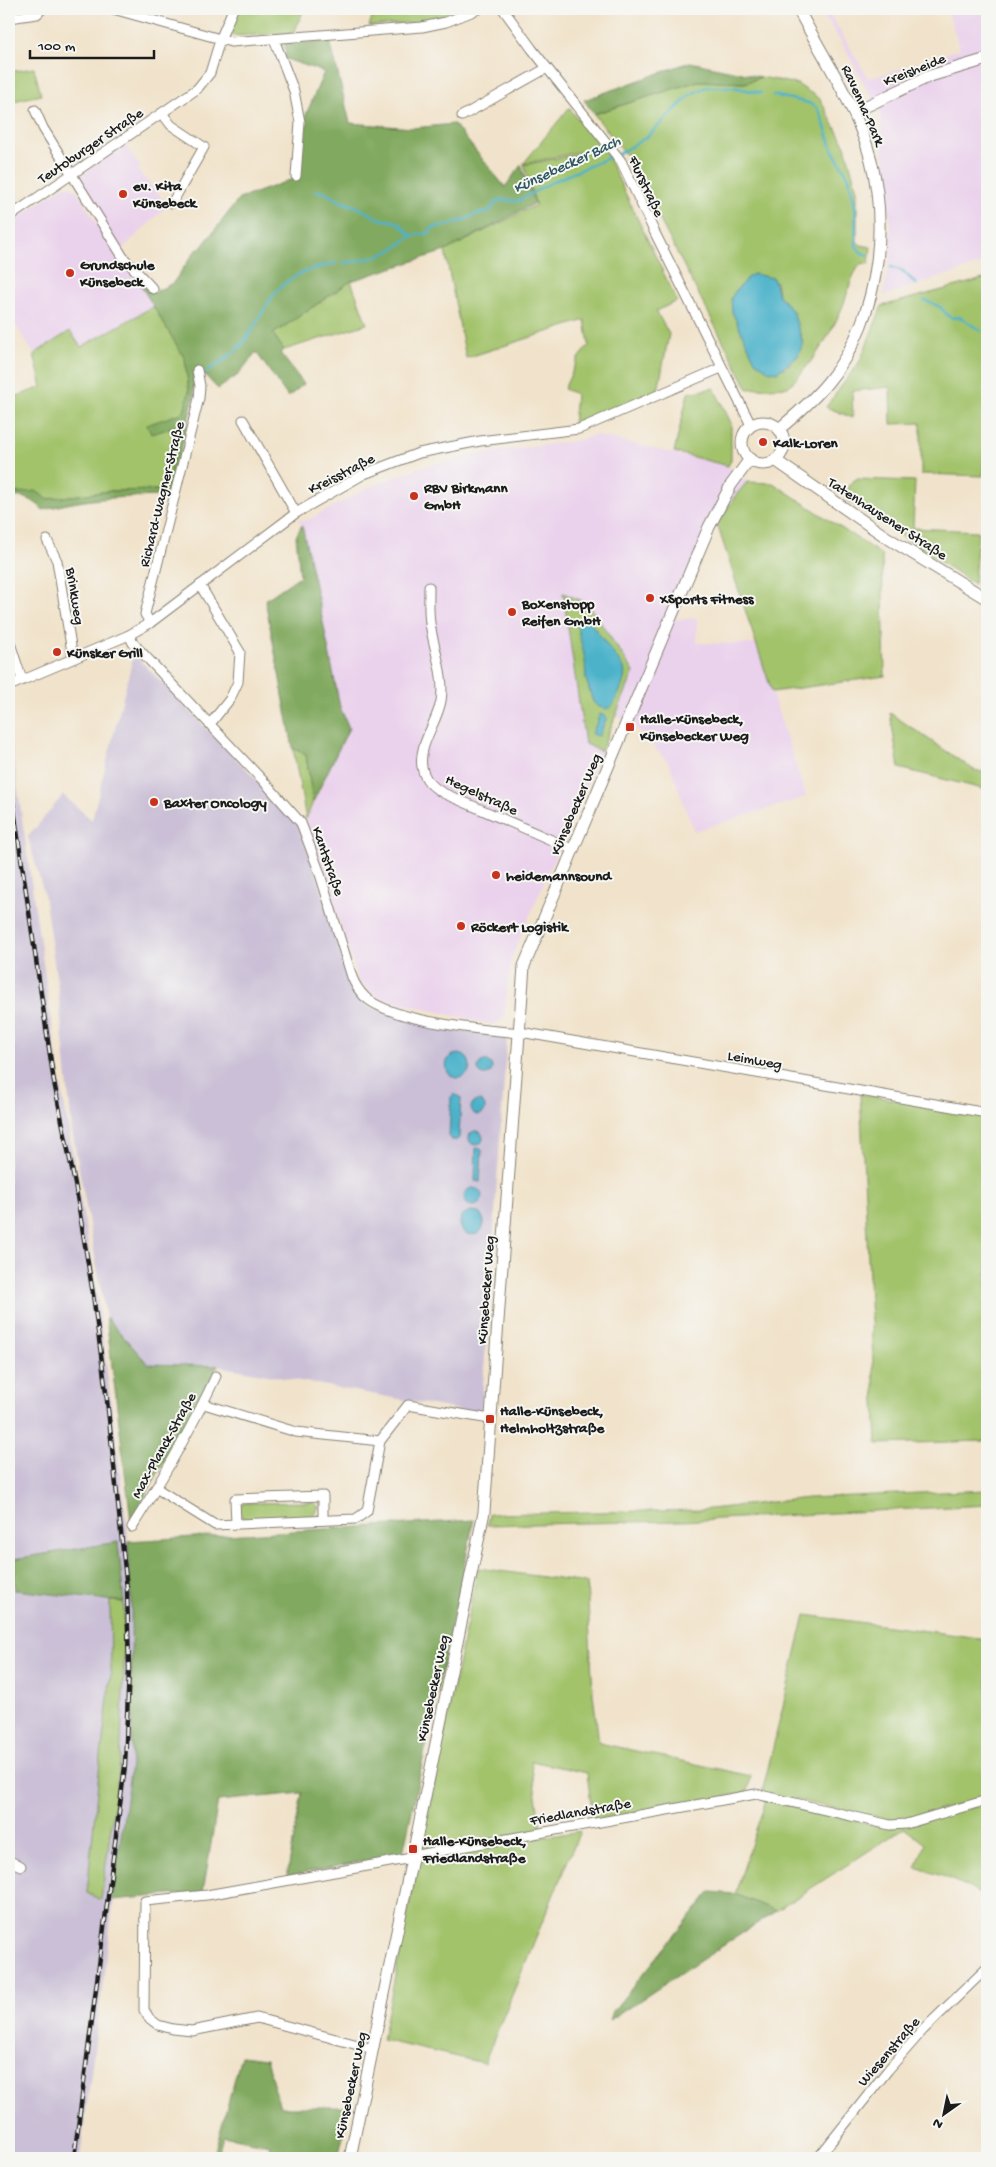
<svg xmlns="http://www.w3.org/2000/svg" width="996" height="2167" font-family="'Gochi Hand',sans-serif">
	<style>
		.built { fill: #ead1ec }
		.industrial { fill: #cabfd6; fill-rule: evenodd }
		.green { fill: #a2c36b; stroke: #5f7044; fill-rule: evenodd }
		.forest { fill: #81a95f; stroke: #4e623e }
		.water { fill: #4bb2ca; stroke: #346773 }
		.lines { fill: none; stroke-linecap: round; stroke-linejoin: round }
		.stream { stroke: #4bb2ca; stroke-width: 2.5 }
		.minor-casing { stroke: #868074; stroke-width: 11 }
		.tertiary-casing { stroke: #868074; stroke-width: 13 }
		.minor { stroke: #fff; stroke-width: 9 }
		.tertiary { stroke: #fff; stroke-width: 11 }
		.rail-casing { stroke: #1c1c1c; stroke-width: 4.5 }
		.rail { stroke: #f6f6f2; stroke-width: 2.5; stroke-dasharray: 8; stroke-linecap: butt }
		.poi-dot { fill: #c8321e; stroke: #f6f6f2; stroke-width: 2 }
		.labels { text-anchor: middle; stroke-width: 4; stroke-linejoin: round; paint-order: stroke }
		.street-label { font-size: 15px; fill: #1c1c1c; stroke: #f6f6f2 }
		.poi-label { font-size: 15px; font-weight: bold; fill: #1c1c1c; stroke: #f6f6f2; text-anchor: start }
		.water-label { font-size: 16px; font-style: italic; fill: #2f5862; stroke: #f6f6f2 }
	</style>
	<rect width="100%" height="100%" fill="#f6f6f2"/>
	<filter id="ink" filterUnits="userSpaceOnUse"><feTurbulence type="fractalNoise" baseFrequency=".02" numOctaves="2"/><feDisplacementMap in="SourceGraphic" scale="10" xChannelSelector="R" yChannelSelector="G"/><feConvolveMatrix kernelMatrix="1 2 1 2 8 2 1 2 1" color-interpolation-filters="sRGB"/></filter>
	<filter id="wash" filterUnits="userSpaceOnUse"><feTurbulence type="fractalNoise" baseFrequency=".0096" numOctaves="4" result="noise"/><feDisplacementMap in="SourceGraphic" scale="20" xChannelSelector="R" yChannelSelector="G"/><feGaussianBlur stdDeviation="1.12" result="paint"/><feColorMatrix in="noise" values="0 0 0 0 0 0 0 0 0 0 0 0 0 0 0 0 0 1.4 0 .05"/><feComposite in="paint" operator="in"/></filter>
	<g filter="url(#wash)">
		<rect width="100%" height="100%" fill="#f1e3cb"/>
		<g class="built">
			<polygon points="819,9 827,9 868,78 885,74 960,49 947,9 987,9 987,262 883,296 891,255 889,189 883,151 881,115 841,41"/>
			<polygon points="125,145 140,167 137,170 168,205 121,250 80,178 83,174"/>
			<polygon points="64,186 71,187 77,191 120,262 141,283 140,284 154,306 81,348 70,332 34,354 11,318 9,311 9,224"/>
			<polygon points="595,435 728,466 747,482 735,496 717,524 675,620 697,618 697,643 756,644 806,797 694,831 669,763 631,723 616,716 634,672 563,593 585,744 601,751 511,959 504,1018 494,1025 379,998 359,982 306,819 349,728 340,707 302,526 298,519 306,521 370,487 422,467 481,454 580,440"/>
		</g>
		<g class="industrial">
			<polygon points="134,654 252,775 298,825 316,872 349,982 365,1005 400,1017 507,1037 481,1414 218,1366 148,1364 106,1317 72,1130 58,988 44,894 28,837 63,795 92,820"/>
			<path d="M9 729 60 1080 97 1295 127 1527 131 1602 132 1757 80 2158H9ZM118 1542 124 1602 99 1772 111 1674 110 1601 15 1590 14 1560Z"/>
		</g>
		<g class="green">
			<polygon points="236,9 304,9 294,33 234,36 227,31"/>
			<polygon points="375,9 465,9 424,22 369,26"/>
			<polygon points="34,68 41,95 9,102 9,72"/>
			<path d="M761 77 797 84 820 99 845 146 857 190V242L861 245 871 247 869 264 862 263C850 275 849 292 842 308 829 338 812 364 788 387L748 389 626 155 594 114 698 81 745 83ZM748 277 776 282 778 294 793 312 796 326 801 336 798 356 784 369 734 293Z"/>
			<polygon points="569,108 601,147 523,164"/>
			<polygon points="604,149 677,301 656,311 669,334 658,391 582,424 573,425 576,394 564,389 579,357 589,345 585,320 466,358 445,251 536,205 524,165"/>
			<polygon points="987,278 987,380 983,476 921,474 921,423 891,424 890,387 852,391 853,418 826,407 860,361 882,306"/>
			<polygon points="351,281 367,324 284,350 273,334"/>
			<polygon points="154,306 185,359 189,392 184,412 151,434 182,424 167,486 161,490 111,491 47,499 14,492 9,494 9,399 42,387 34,354 70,331 81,347"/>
			<polygon points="714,388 731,423 731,460 728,466 674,452 688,393"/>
			<polygon points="856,479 915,481 913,528 978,531 974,584 847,500 845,494 852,482"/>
			<polygon points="747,482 773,483 882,555 885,676 772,692 717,524 735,496"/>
			<polygon points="563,593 587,603 634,672 601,751 585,744"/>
			<polygon points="890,713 974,770 987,773 987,790 899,768"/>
			<polygon points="293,748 306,755 313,802 306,819"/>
			<polygon points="860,1094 987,1115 987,1441 877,1444"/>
			<polygon points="987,1490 987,1505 682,1521 487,1525 489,1514 701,1510 808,1498"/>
			<polygon points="313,1502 319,1507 313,1517 245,1520 239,1513 241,1505 245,1503"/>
			<polygon points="478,1568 587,1583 593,1694 599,1743 751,1776 748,1791 714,1800 593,1820 587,1773 531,1761 541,1830 420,1851"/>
			<polygon points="110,1601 124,1602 124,1668 120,1763 101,1900 87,1893 99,1772 111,1674"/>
			<polygon points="805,1615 987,1639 987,1796 913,1818 895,1821 762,1793"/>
			<path d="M766 1800 889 1828 987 1804V1900C968 1883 940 1876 916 1867L925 1844 904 1828 776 1911 735 1894Z"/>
			<polygon points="580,1831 484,2063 382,2040 419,1858"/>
		</g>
		<g class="forest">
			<path d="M330 41 350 123 413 128 454 124 505 187 521 165 535 203 445 251 351 281 273 334 284 350 280 353 304 384 288 397 256 352 238 375 218 389 204 374 193 378 194 396 170 496C123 497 89 497 43 510 34 500 23 494 9 498V494L36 491 47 499 111 491 161 490 167 486 181 425 151 434 147 425 184 412 189 392 185 359 140 284 141 283 153 293 173 283 196 250 200 249 239 199 298 177 303 122 324 72 286 59 285 44Z"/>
			<polygon points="690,62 761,77 745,83 698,81 594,114 584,100"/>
			<polygon points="302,525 324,627 340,707 349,728 313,802 306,755 293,748 265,600 300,576 296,536"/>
			<polygon points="106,1317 148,1364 218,1366 131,1521"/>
			<polygon points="474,1520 403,1853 287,1876 302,1793 218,1801 203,1892 112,1900 132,1757 131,1602 128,1541"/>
			<polygon points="118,1542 124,1602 15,1590 14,1559"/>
			<polygon points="710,1892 735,1894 776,1911 610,2020 613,2011"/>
			<polygon points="241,2056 266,2059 280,2107 350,2107 338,2158 268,2158 270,2145 223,2136 217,2158 213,2158"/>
		</g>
		<g class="water">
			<polygon points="754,274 773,278 778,294 793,312 803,343 798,356 777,372 769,371 755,361 732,312 731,298 734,293 748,277"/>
			<path d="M583 617 590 622 624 668C626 676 623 683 620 691 614 706 608 716 593 702L586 679 585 659 577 626 578 620Z"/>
			<polygon points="600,714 607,717 599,736 592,734"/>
			<circle cx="458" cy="1066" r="12"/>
			<circle cx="485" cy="1068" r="7"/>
			<polygon points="454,1094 461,1098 459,1138 457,1140 451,1140 449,1137 451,1097"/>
			<circle cx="478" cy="1108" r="7"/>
			<circle cx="476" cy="1138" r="7"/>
			<polygon points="476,1148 482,1149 480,1182 475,1181"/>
			<circle cx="473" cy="1197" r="9"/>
			<circle cx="472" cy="1223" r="12"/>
		</g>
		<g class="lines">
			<g class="stream">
				<polyline points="773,95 809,103 817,108 821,115 833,151 849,178 855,207 856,246 862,253 868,255"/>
				<polyline points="618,154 647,137 690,95 706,87 733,87 761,93"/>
				<polyline points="315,191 324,192 342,202 355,206 380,219 397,222 411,235"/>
				<path d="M343 263C360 261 378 258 393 249 411 238 405 236 429 233L433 227 444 226 464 220 475 214 484 213 489 211 496 202 501 200 518 201 554 181 613 156"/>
				<polyline points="891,267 903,271 916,284"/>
				<path d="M924 300C929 302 936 304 940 307 948 314 946 320 960 317L981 331"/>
				<path d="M206 372C221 362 237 353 247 337 260 320 268 297 285 283 299 272 318 267 335 263"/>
			</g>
		</g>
	</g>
	<g filter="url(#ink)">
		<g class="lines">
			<g class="minor-casing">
				<g id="minor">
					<polyline points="113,9 231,42 422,27 446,22 479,9"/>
					<polyline points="503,9 532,49 621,161 654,231 751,425"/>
					<polyline points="9,18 37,14 42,9"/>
					<polyline points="274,39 294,91 300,122 296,176"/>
					<polyline points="35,110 43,128 123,257 153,289"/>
					<polyline points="162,113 171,125 204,147 172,203"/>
					<polyline points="462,116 547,68"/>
					<polyline points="9,217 197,89 210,73 220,40 233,9"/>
					<polyline points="243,420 296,513"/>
					<polyline points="47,540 57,561 73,658"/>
					<polyline points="200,585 240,652 238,682 230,699 210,724"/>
					<path d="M429 587C429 601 428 616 431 629 435 653 445 677 441 701 437 723 418 745 422 767 424 780 433 787 443 793L572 849"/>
					<polyline points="150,623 145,614 199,398 200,386 197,370"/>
					<path d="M129 635 133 643 269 787 301 823 319 871 352 977C355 985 359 991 365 997 393 1022 488 1031 526 1033L987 1113"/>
					<polyline points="9,640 22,680"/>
					<polyline points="9,686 129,635 150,623 296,513 364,474 419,453 480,441 579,429 721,368"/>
					<polyline points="204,1404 296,1432 380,1441 408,1405 490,1419"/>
					<polyline points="156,1488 215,1525 356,1519 367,1511 380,1441"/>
					<polyline points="236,1524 235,1499 323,1496 323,1520"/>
					<path d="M132 1527C163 1478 192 1428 216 1376"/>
					<polyline points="9,1861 21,1866"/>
					<polyline points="373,2049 257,2018 192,2031 173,2029 158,2025 149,2018 144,2010 145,1901 207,1895 406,1859 412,1856 756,1794 890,1825 906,1824 987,1800"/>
					<polyline points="818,2158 888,2070 923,2030 987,1968"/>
				</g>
			</g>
			<g class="tertiary-casing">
				<g id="tertiary">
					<polyline points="854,112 930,76 987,59"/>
					<circle cx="763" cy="443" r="21"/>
					<path d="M779 429C796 415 814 399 828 382 883 316 893 207 861 130 844 87 819 49 798 9"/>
					<polyline points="775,460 886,537 987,599"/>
					<polyline points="350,2158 484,1512 524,966 709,527 731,485 750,459"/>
				</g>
			</g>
			<use href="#minor" class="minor"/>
			<use href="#tertiary" class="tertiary"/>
			<g class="rail-casing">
				<polyline id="rail" points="9,776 54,1082 75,1184 93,1294 107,1400 127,1589 129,1669 125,1766 74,2158"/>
			</g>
			<use href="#rail" class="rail"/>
		</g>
	</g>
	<g class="poi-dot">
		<circle cx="123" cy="194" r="5"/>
		<circle cx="70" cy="273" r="5"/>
		<circle cx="763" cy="442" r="5"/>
		<circle cx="414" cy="496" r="5"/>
		<circle cx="650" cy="598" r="5"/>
		<circle cx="512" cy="612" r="5"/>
		<circle cx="57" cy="652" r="5"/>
		<rect x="625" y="722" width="10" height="10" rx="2.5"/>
		<circle cx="154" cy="802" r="5"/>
		<circle cx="496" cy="875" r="5"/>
		<circle cx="461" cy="926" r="5"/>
		<rect x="485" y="1414" width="10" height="10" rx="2.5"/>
		<rect x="408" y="1844" width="10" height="10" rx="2.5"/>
	</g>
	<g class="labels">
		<g class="street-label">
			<text transform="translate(914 69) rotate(-22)" y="5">Kreisheide</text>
			<text transform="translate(864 105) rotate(66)" y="5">Ravenna-Park</text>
			<text transform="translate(90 145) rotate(-34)" y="5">Teutoburger Straße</text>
			<text transform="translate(647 186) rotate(65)" y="5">Flurstraße</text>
			<text transform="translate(341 473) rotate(-27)" y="5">Kreisstraße</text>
			<text transform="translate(161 494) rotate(-76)" y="5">Richard-Wagner-Straße</text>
			<text transform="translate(888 518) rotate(33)" y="5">Tatenhausener Straße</text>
			<text transform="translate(76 596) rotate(81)" y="5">Brinkweg</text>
			<text transform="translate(482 794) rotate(25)" y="5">Hegelstraße</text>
			<text transform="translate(575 804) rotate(-67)" y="5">Künsebecker Weg</text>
			<text transform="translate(329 861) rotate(71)" y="5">Kantstraße</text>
			<text transform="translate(755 1059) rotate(10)" y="5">Leimweg</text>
			<text transform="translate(485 1290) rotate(-86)" y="5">Künsebecker Weg</text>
			<text transform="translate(163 1445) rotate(-61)" y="5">Max-Planck-Straße</text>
			<text transform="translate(432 1688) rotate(-78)" y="5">Künsebecker Weg</text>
			<text transform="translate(580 1811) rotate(-10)" y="5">Friedlandstraße</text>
			<text transform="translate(888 2051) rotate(-49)" y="5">Wiesenstraße</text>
			<text transform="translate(350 2085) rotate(-78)" y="5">Künsebecker Weg</text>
		</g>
		<g class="poi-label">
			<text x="133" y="190">ev. Kita<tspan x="133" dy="17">Künsebeck</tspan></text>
			<text x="80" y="269">Grundschule<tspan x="80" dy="17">Künsebeck</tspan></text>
			<text x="773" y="447">Kalk-Loren</text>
			<text x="424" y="492">RBV Birkmann<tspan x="424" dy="17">GmbH</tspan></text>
			<text x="660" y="603">XSports Fitness</text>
			<text x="522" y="608">Boxenstopp<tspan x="522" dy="17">Reifen GmbH</tspan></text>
			<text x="67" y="657">Künsker Grill</text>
			<text x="640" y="723">Halle-Künsebeck,<tspan x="640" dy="17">Künsebecker Weg</tspan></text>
			<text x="164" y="807">Baxter Oncology</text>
			<text x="506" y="880">heidemannsound</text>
			<text x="471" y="931">Röckert Logistik</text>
			<text x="500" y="1415">Halle-Künsebeck,<tspan x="500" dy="17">Helmholtzstraße</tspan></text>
			<text x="423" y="1845">Halle-Künsebeck,<tspan x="423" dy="17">Friedlandstraße</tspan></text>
		</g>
		<g class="water-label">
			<text transform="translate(566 163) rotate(-25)" y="6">Künsebecker Bach</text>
		</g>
	</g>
	<rect width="996" height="2167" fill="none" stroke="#f6f6f2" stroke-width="30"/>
	<g transform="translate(944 2114) rotate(213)" stroke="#f6f6f2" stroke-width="4" paint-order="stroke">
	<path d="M0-4L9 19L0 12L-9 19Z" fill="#1c1c1c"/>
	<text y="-8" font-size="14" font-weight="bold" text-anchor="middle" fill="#1c1c1c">N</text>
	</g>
	<path d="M30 50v8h124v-8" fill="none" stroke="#1c1c1c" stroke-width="2.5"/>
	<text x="38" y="50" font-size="15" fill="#1c1c1c" stroke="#f6f6f2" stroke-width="4" paint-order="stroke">100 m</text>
</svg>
